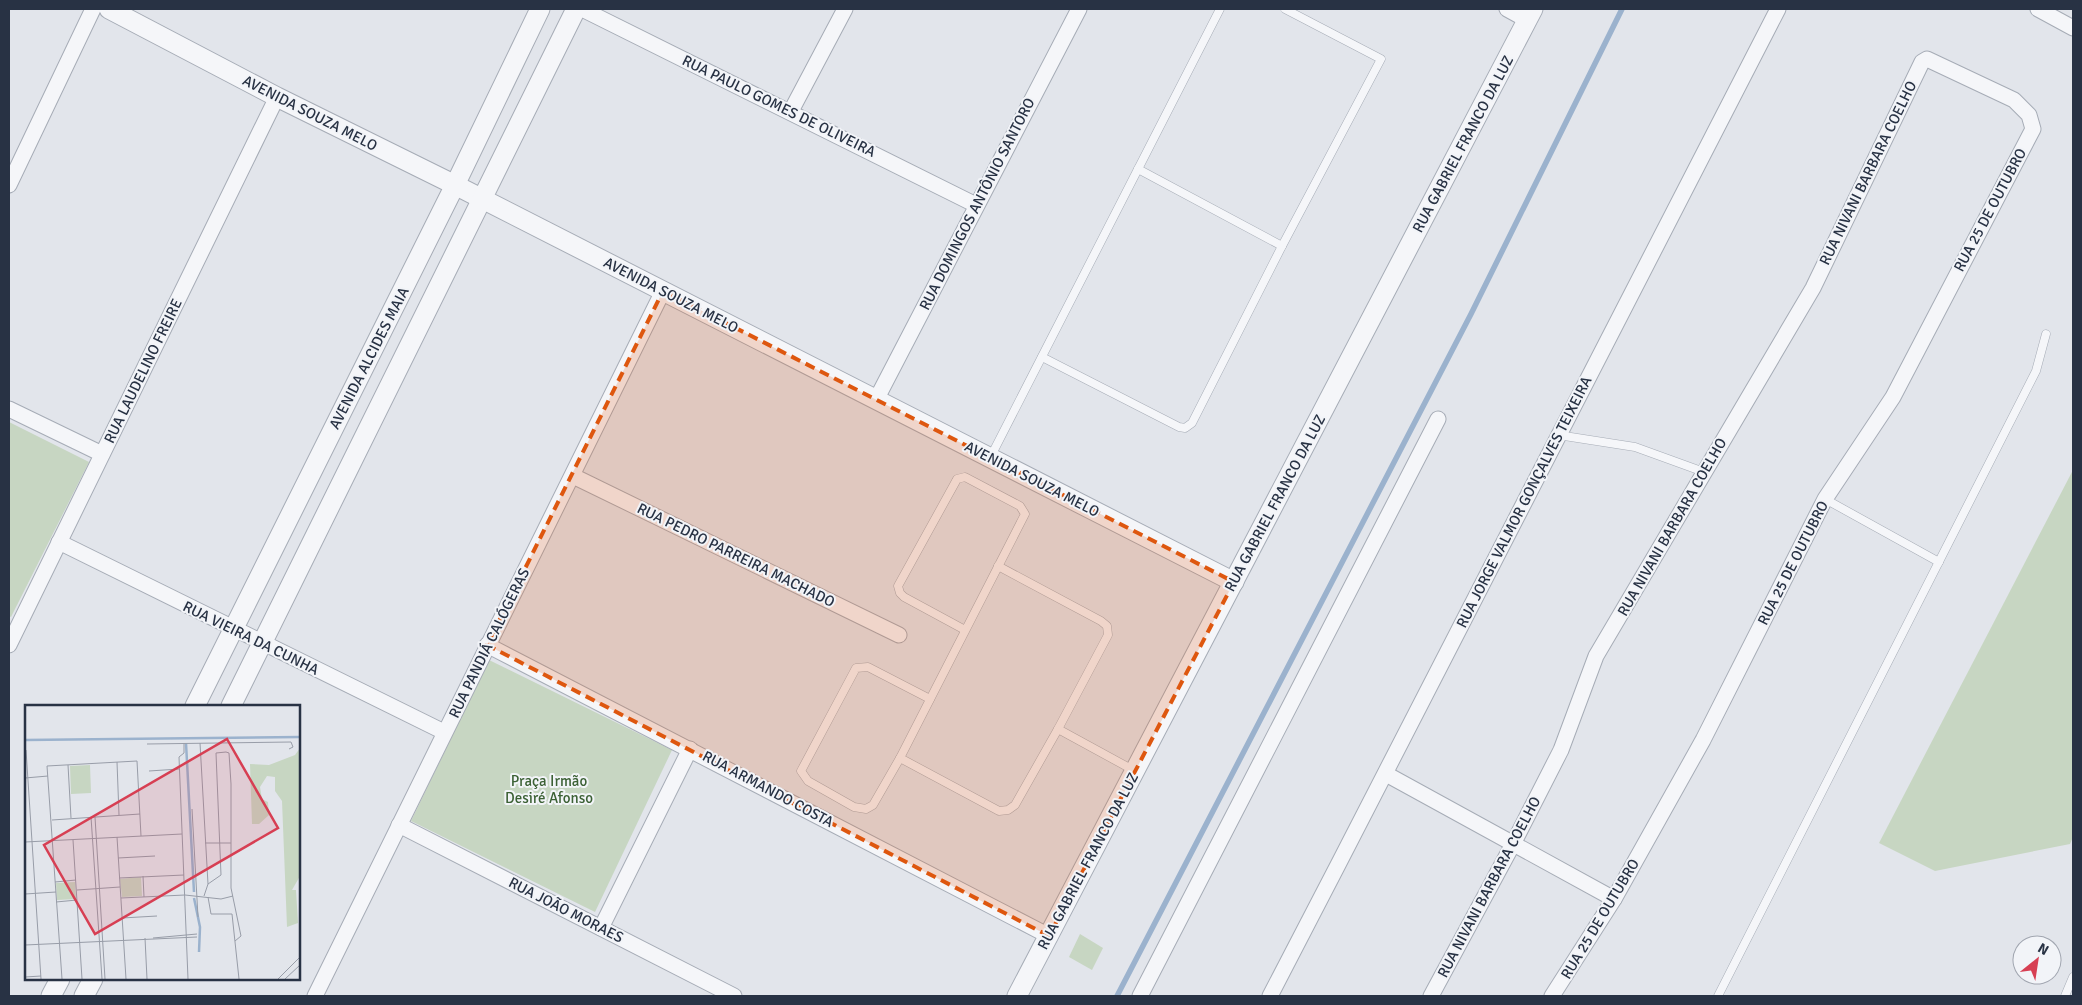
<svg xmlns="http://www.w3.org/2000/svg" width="2082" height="1005" font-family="Signika,sans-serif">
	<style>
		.green { fill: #c7d6c2 }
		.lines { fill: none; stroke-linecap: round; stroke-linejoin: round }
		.stream { stroke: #9bb2cd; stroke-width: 5.5 }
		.service-casing { stroke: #a6acb6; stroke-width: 9 }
		.minor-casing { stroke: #a6acb6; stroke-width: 17 }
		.tertiary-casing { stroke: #a6acb6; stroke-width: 21 }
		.service { stroke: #f5f6f9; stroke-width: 8 }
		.minor { stroke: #f5f6f9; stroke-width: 15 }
		.tertiary { stroke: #f5f6f9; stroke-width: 19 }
		.marked { fill: #de570f; fill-opacity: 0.2; stroke: #de570f; stroke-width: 4; stroke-dasharray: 10 6; stroke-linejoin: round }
		.labels { text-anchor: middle; stroke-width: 4; stroke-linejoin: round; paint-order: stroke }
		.street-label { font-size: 15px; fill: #283244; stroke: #f2f4f8 }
		.park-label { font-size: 15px; fill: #3c6135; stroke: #f2f4f8 }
		.inset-river { fill: none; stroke: #9bb2cd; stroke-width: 2.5 }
		.inset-road { fill: none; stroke: #989da8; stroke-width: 1 }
		.view { fill: #d73f53; fill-opacity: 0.15; stroke: #d73f53; stroke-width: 2.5 }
		.inset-edge { fill: none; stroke: #283244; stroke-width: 2.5 }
	</style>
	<rect width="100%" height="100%" fill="#e2e5eb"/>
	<g class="green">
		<polygon points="9,422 89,462 11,617 9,616"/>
		<polygon points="2073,470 2073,837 2070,844 1935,871 1879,843"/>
		<polygon points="489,660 672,750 595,912 411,821"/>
		<polygon points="1080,934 1103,948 1092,970 1069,957"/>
	</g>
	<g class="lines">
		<polyline class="stream" points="1117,996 1471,314 1622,9"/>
		<g class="service-casing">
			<g id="service">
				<polyline points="1138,169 1282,246"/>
				<polyline points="1042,357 1179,427 1185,428 1192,423 1282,246 1381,59 1285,9"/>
				<polyline points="1558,435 1635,447 1704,472"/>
				<polyline points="990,458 1220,9"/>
				<polyline points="1825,499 1939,562"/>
				<polyline points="998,566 1101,621 1107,626 1108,635 1058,729"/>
				<polyline points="965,630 904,597 900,593 898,586 956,481 957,479 965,477 1020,506 1025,514 900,758 999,811 1008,810 1015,805 1058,729 1135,771"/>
				<polyline points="900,758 873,805 866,809 854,807 808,781 801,771 856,668 868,667 930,699"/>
				<polyline points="1718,996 2036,371 2046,334"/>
				<polyline points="2065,996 2073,977"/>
			</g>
		</g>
		<g class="minor-casing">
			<g id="minor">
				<polyline points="582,9 976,205"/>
				<polyline points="1507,9 1527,20"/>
				<polyline points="2038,9 2073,28"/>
				<polyline points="791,111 845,9"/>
				<polyline points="9,185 93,9"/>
				<polyline points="876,400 1079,9"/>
				<polyline points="9,409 102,454"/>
				<polyline points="573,476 899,635"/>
				<polyline points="59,542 444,732"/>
				<polyline points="9,645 277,97"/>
				<polyline points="487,645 1049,936"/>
				<polyline points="1386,774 1614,899"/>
				<polyline points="399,825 734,996"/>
				<polyline points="601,928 690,749"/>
				<polyline points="315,996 663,291"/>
				<polyline points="1140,996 1438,419"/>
				<path d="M1270 996C1441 668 1606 337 1778 9"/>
				<polyline points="1431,996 1513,844 1561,750 1596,656 1813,288 1922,62 1927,59 2014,100 2029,115 2033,129 1893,397 1825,499 1703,740 1614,899 1552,996"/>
			</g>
		</g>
		<g class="tertiary-casing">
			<g id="tertiary">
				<polyline points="109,9 277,97 455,185 1234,582"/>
				<polyline points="195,706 455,185 540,9"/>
				<polyline points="231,706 576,9"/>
				<polyline points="51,996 60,979"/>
				<polyline points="84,996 93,979"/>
				<polyline points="1017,996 1533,9"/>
			</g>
		</g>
		<use href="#service" class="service"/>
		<use href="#minor" class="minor"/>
		<use href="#tertiary" class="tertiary"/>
	</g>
	<path class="marked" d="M663 291 1234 582 1049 936 487 645Z"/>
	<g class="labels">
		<g class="street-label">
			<text transform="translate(779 106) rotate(26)" y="5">RUA PAULO GOMES DE OLIVEIRA</text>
			<text transform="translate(310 113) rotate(27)" y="5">AVENIDA SOUZA MELO</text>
			<text transform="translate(1463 144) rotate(-62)" y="5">RUA GABRIEL FRANCO DA LUZ</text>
			<text transform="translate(1868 173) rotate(-64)" y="5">RUA NIVANI BARBARA COELHO</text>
			<text transform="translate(977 204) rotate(-63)" y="5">RUA DOMINGOS ANTÔNIO SANTORO</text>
			<text transform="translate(1990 210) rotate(-62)" y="5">RUA 25 DE OUTUBRO</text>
			<text transform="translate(671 295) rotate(27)" y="5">AVENIDA SOUZA MELO</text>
			<text transform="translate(369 358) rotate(-63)" y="5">AVENIDA ALCIDES MAIA</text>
			<text transform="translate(143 371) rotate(-64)" y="5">RUA LAUDELINO FREIRE</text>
			<text transform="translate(1032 479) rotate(27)" y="5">AVENIDA SOUZA MELO</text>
			<text transform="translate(1524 502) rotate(-63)" y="5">RUA JORGE VALMOR GONÇALVES TEIXEIRA</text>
			<text transform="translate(1275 503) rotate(-62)" y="5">RUA GABRIEL FRANCO DA LUZ</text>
			<text transform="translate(1672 527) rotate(-60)" y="5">RUA NIVANI BARBARA COELHO</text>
			<text transform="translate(736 555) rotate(26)" y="5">RUA PEDRO PARREIRA MACHADO</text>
			<text transform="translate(1793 563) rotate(-63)" y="5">RUA 25 DE OUTUBRO</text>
			<text transform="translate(251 638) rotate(26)" y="5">RUA VIEIRA DA CUNHA</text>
			<text transform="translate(489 643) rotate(-64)" y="5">RUA PANDIÁ CALÓGERAS</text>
			<text transform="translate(768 789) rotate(28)" y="5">RUA ARMANDO COSTA</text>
			<text transform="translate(1088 861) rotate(-62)" y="5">RUA GABRIEL FRANCO DA LUZ</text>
			<text transform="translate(1489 887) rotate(-62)" y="5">RUA NIVANI BARBARA COELHO</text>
			<text transform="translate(566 910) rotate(27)" y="5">RUA JOÃO MORAES</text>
			<text transform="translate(1600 919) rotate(-59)" y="5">RUA 25 DE OUTUBRO</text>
		</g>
		<g class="park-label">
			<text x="549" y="786">Praça Irmão<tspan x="549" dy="17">Desiré Afonso</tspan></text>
		</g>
	</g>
	<g transform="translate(25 705)">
		<rect width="275" height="275" fill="#e2e5eb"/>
		<path d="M275 43V171L267 185H271L273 218 262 222 257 96 250 86V72L242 71 235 82 237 94 243 97 244 110 234 119H227L225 59 244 60 270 50ZM65 60 66 88 46 89 45 61ZM116 172 117 191 97 192 95 174ZM50 177 51 194 32 195 31 178Z" fill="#c7d6c2"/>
		<path class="inset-river" d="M0 35 275 32M161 38 169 187M169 193 175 222 174 247"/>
		<path class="inset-road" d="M159 38V48L154 52 163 274M175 38 183 179 179 191M122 39 266 37 268 42 264 44M1 45 16 274M92 57 94 110M43 60 46 113M124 66 154 64M0 73 23 71M167 104 173 212M66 112 77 274M70 112 80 274M27 115 115 109M92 132 101 274M48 135 57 274M0 137 157 129M180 138H206M93 153 130 151M118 171 119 192M94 173 159 170M30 177 51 175M183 179 196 170 191 48 201 47 204 48 206 79V183L216 231 210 236M52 185 95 182M0 189 31 187M183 192 186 209H207L214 274M96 193 160 190 196 194 208 191M31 197 52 195M97 213 132 211M120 233 122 274M128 233 172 229M0 240 172 232M0 272 16 271M37 274 22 61 112 56 116 131M253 274 275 252M260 274 275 260"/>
		<path class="view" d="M202 34 253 123 70 229 19 140Z"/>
		<rect width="275" height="275" class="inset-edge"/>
	</g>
	<rect width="2082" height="1005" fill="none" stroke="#283244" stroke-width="20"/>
	<g transform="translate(2037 960) rotate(30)"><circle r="24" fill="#f2f4f8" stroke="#a1a6b0"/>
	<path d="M0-4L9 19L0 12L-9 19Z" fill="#d73f53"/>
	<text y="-8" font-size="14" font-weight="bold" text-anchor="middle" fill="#283244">N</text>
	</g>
</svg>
